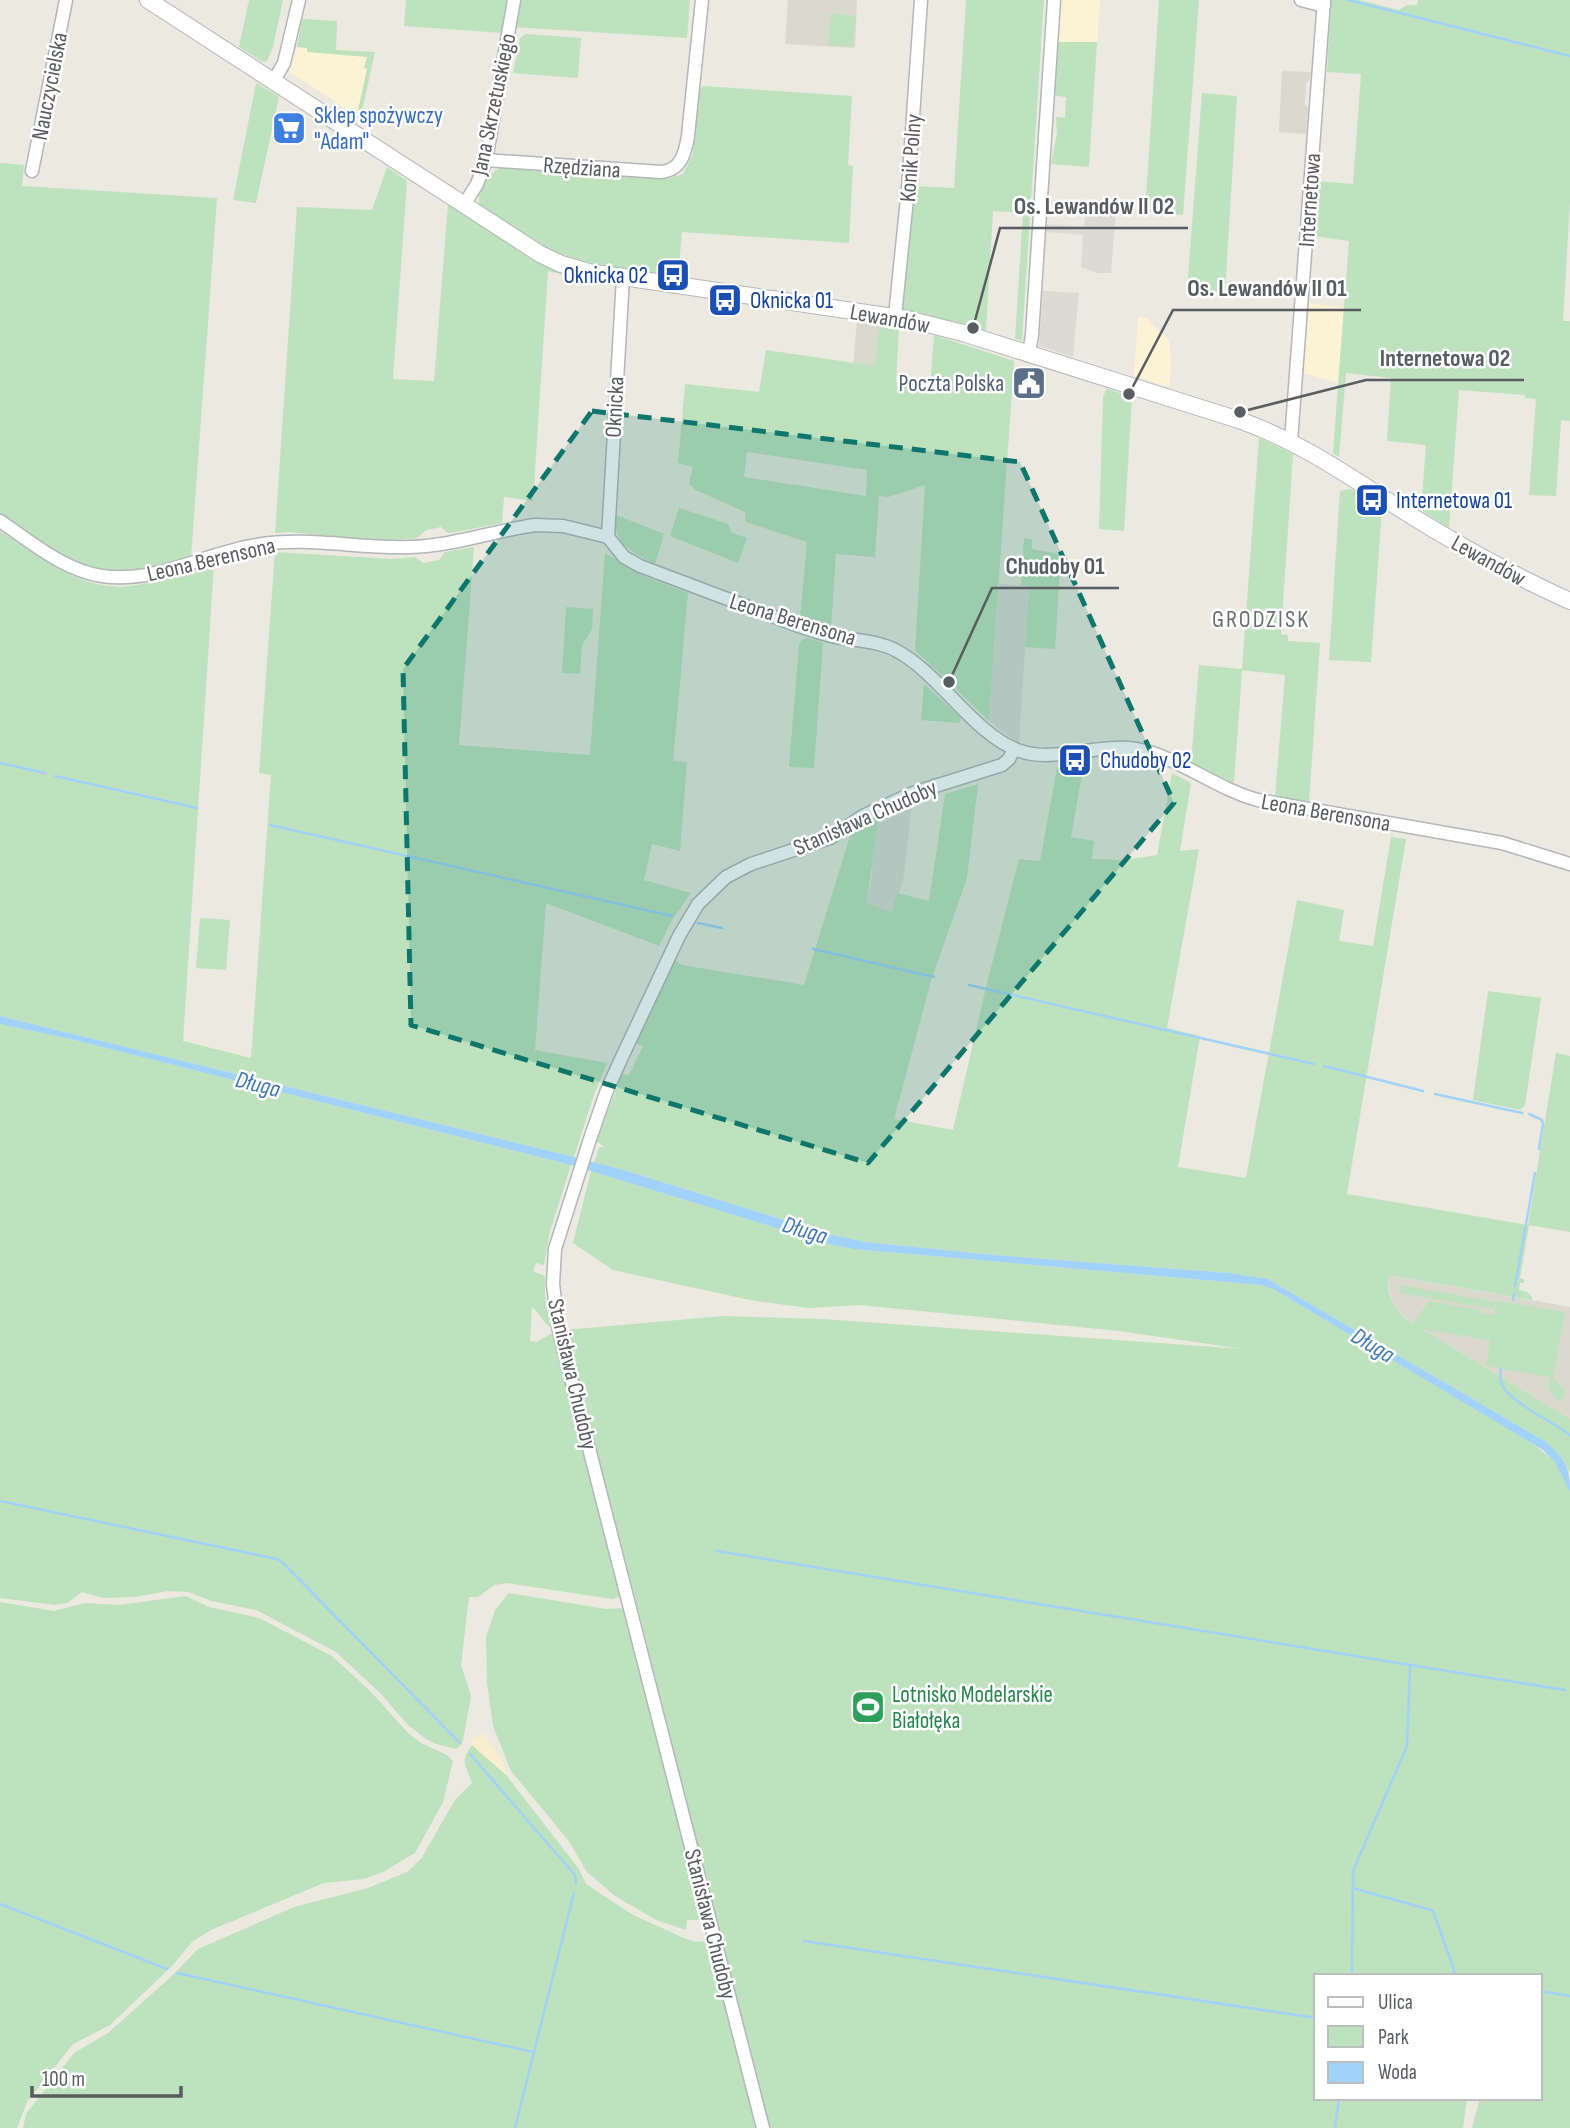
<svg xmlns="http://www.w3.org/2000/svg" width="1570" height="2128" font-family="'Sofia Sans Condensed',sans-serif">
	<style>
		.commercial { fill: #fcf3d4 }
		.industrial { fill: #dddad4 }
		.education { fill: #dbd8ce }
		.green { fill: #bde2bd; fill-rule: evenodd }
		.sand { fill: #f8eece }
		.water { fill: #a1d3fa }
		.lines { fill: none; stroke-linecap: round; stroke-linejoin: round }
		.stream { stroke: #a1d3fa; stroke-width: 2.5 }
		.street-casing { stroke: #b3b6ba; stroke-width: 15 }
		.secondary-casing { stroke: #b4b7bc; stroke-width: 18 }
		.street { stroke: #fff; stroke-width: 12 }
		.secondary { stroke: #fff; stroke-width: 16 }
		.marked { fill: #0f766e; fill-opacity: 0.2; stroke: #0f766e; stroke-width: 5; stroke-dasharray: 14 9; stroke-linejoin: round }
		.labels { text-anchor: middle; stroke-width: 5; stroke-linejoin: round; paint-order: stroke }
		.street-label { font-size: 23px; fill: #595c60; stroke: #fff }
		.shop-label { font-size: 23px; fill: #366cbe; stroke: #fff; text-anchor: start }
		.transit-label { font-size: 23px; fill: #164399; stroke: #fff; text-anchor: start }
		.service-label { font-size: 23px; fill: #4e5e75; stroke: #fff; text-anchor: end }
		.leisure-label { font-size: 23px; fill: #27864d; stroke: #fff; text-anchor: start }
		.neighbourhood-label { font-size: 24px; letter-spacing: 2px; fill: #6a6e72; stroke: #fff }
		.water-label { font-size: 24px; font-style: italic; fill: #4279b3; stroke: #fff }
		.leader { fill: none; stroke: #595c60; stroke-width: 2.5 }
		.callout-dot { fill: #595c60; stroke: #fff; stroke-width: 2.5 }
		.callout-label { font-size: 24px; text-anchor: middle; font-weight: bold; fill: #595c60; stroke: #fff; stroke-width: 5; stroke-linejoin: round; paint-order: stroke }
	</style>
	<rect width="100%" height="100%" fill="#ebe9e0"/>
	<g class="commercial">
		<polygon points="1061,0 1100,0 1097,42 1056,42"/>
		<polygon points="297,47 375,52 360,118 291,73 289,71"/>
		<polygon points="1309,303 1344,308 1338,383 1304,373"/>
		<polygon points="1138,317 1146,318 1169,340 1171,365 1169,387 1134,376"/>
	</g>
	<g class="industrial">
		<polygon points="1086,208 1116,210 1111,273 1097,273 1081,267 1083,235 1047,232 1047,224 1084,227"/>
		<polygon points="1043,291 1079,293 1073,357 1039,346"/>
		<polygon points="999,584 1029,586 1019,744 989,721"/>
		<polygon points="912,804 903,882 891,912 866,903 872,876 873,845 879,818"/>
	</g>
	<g class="education">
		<polygon points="788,0 857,0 855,48 785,44"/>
		<polygon points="1282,71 1311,72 1310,79 1306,83 1305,105 1308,108 1306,134 1279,132"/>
		<polygon points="857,322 879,325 876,367 853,363"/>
		<polygon points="1389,1275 1570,1307 1570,1419 1409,1321 1398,1311 1392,1301 1388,1285"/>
	</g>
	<g class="green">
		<polygon points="249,0 283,0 273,47 267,61 263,62 239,47"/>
		<polygon points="406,0 508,0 503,33 404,26"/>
		<polygon points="518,0 690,0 687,38 513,27"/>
		<polygon points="966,0 1044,0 1022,340 1015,339 1023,213 993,211 986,331 956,322 899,310 905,290 914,186 954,188"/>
		<polygon points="1159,0 1199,0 1183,215 1145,212"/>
		<polygon points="1331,0 1359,0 1399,10 1407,5 1417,5 1418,0 1570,0 1570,201 1563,321 1570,321 1570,421 1561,420 1556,496 1529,495 1536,399 1525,398 1525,395 1459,390 1449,528 1421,510 1426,445 1387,441 1391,378 1346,373 1339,457 1333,453 1349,241 1314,236 1318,181 1353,184 1361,74 1327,72"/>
		<polygon points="831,13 856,16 853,47 828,45"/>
		<polygon points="302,19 337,21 336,50 375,52 362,111 358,111 359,106 367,69 364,68 367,57 307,52 307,48 297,47"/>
		<polygon points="526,34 581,38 578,78 513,73 520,38"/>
		<polygon points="1056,42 1097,42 1089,167 1051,164 1057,133 1056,117 1065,118 1066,97 1053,95"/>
		<polygon points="256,83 279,97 256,203 233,200"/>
		<path d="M703 86 852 96 848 165 853 166 849 243 682 232 678 275C632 270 591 267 548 249L558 257 479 205V196L476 194C484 182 490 171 504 167L667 179 683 174 693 154 698 93Z"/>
		<polygon points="1202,93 1237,96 1225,292 1187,290"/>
		<path d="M0 163 24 165 22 186 217 198 191 557C168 562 146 571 122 572 77 575 36 538 0 515Z"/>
		<polygon points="387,167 407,181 393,379 434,381 448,204 526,254 552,268 588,280 548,271 533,501 504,497 502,523 455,532 448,533 441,527 426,530 417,538 381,541 289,532 275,533 297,207 372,210"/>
		<path d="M879 325 899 328 896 382 930 387 934 335 1014 361 989 721 952 685 953 684 947 677 945 678 915 650 925 485 888 497 879 496 875 557 836 554 831 627 800 618 807 542 746 522 745 512 696 490 689 484 693 467 678 463 685 384 759 392 766 350 875 366ZM747 452 867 470 866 496 744 477Z"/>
		<polygon points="1108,389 1132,397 1124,531 1099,529 1103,397 1106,390"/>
		<polygon points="1259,438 1293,454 1281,634 1288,635 1288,641 1320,643 1309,802 1275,796 1285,675 1242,670 1234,783 1191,762 1199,665 1242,669"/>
		<polygon points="1351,489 1382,508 1371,662 1329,660 1340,491"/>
		<polygon points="679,508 728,524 732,533 747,538 738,563 670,536"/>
		<path d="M614 514 664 534 655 564C632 553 613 543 614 514Z"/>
		<path d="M0 531C40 556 80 592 131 586 159 582 186 571 214 564L183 1041 251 1058 271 775 259 773 275 552 391 559 415 557 423 563 439 560 445 552 474 547 459 745 590 755 605 553 646 577 688 593 673 761 687 762 680 851 652 844 644 880 691 893 672 920 659 946 546 903 535 1050 607 1063 594 1095 574 1157 0 1016Z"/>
		<polygon points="1024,538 1032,539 1032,549 1061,554 1055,649 1025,647 1029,586 1021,585"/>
		<polygon points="566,607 593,609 592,629 582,645 580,674 562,673"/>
		<polygon points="807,638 823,643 814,768 789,767 799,645 802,640"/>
		<polygon points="924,684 961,718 959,723 921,720"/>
		<path d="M1084 763 1071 837 1094 841 1092 859 1125 860 1157 855 1172 773 1191 783 1180 851 1199 849 1167 1028 1200 1036 1178 1167 1246 1178 1297 900 1344 910 1339 941 1373 946 1391 837 1406 839 1347 1194 1528 1225 1556 1053 1570 1056V1232L1529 1225 1520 1278 1525 1280 1523 1283H1520L1519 1290 1527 1292 1532 1297V1300L1389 1275C1384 1294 1397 1314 1413 1324L1429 1301 1480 1310V1313L1494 1315 1497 1301 1565 1312 1553 1377 1565 1392 1560 1403 1548 1388 1550 1377 1486 1366 1490 1340 1422 1329 1570 1419V1473L1563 1460 1546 1442 1268 1279 1229 1273 994 1255 865 1242 829 1234 627 1171 594 1163 599 1147H605L596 1141 622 1074 629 1075 643 1046 636 1044 674 959 682 965 804 985 851 833 879 818C873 847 872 875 866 903L891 912 898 893 929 901 945 794 978 784 967 878 931 981 894 1119 953 1130 987 983 1019 859 1040 861 1057 768Z"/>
		<polygon points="200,918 230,920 226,970 196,968"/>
		<polygon points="1488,991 1541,998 1525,1105 1520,1110 1473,1100"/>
		<path d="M0 1024 74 1040 571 1165 550 1231 544 1265 536 1263 533 1271 545 1276V1295L550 1327C544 1324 540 1313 532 1307L530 1341 536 1342 554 1332 620 1590 619 1597 612 1599 507 1583 494 1585 478 1597H469L461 1665 471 1696 463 1740 460 1746 456 1749 436 1744 426 1739 407 1724 380 1693 336 1652 256 1610 211 1601 188 1592 168 1591 135 1597 103 1598 82 1592 67 1603 55 1605 0 1598Z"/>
		<polygon points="591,1171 828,1244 853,1249 1261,1285 1273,1289 1530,1442 1555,1461 1570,1492 1570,2128 1472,2128 1480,2098 1540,2098 1540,1976 1316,1976 1316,2098 1467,2098 1463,2128 767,2128 642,1624 564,1330 724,1316 823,1319 1243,1349 1119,1331 860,1305 809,1308 750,1300 613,1270 573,1243"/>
		<polygon points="1401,1285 1495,1302 1494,1309 1400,1293"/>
		<polygon points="509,1593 606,1609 627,1608 703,1916 700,1920 687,1920 686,1930 656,1920 615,1896 587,1872 568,1840 511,1771 493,1726 487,1683 486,1637 495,1610"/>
		<polygon points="186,1596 209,1607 259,1618 332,1656 370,1691 409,1734 421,1743 447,1755 453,1761 443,1802 415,1853 383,1872 364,1879 324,1883 211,1930 192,1942 172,1966 110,2025 73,2044 27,2102 17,2128 0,2128 0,1602 54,1611 85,1603 119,1605"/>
		<path d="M472 1745 506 1775 579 1869 586 1884 633 1915 684 1938 695 1942 706 1941 709 1943 756 2128H23L26 2114 74 2053 108 2033 173 1975 198 1949 294 1907 368 1888 407 1872 421 1859 455 1800 472 1783C466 1764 459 1763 472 1745Z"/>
	</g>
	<polygon class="sand" points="483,1733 504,1763 506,1775 472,1745 472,1739"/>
	<path class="water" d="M0 1016 574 1157 627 1171 829 1234 865 1242 994 1255 1229 1273 1268 1279 1546 1442C1565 1460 1570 1466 1570 1492L1555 1462 1543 1450 1273 1289 1261 1285 853 1249 828 1244 571 1165 74 1040 0 1024Z"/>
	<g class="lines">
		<g class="stream">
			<polyline points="1348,0 1570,56"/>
			<polyline points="0,763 45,773"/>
			<polyline points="55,776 197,808"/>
			<polyline points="270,825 672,916"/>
			<polyline points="698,923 722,928"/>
			<polyline points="813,949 934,977"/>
			<polyline points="969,985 1314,1064"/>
			<polyline points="1324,1066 1423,1091"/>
			<polyline points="1435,1094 1522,1113"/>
			<polyline points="1529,1114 1542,1120 1543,1124 1539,1149"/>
			<polyline points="1515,1286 1535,1173"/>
			<polyline points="1513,1300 1514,1293"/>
			<path d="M1501 1369C1500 1374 1500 1380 1502 1385 1511 1403 1553 1422 1570 1435"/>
			<polyline points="0,1501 277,1559 283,1563 460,1743"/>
			<polyline points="717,1551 1410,1665"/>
			<polyline points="470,1754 575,1875 576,1884"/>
			<polyline points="1352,1888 1431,1910 1434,1913 1456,1976"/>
			<polyline points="0,1904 167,1969"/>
			<polyline points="804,1941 1316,2018"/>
			<polyline points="177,1973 533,2052"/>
			<polyline points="1352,1976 1353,1871 1407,1746 1410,1665 1565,1690"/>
			<polyline points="1540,1991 1570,1996"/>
			<polyline points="515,2128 574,1893"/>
			<polyline points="1335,2128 1339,2098"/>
		</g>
		<g class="street-casing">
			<g id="street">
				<polyline points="1301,0 1324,6"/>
				<polyline points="273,82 284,63 299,0"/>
				<path d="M486 160 661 172C681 170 685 154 688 136L702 0"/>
				<polyline points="32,171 66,0"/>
				<polyline points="464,205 477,184 486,160 514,0"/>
				<polyline points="895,316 908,189 921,0"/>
				<polyline points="1029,353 1032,335 1054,0"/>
				<polyline points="1291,441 1324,0"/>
				<path d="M0 521C31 542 65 571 102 576 155 584 205 553 257 545 307 536 359 549 410 547 452 546 493 531 535 525L563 526 608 537 624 557 640 566C678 580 716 595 754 609 778 618 801 628 824 634 847 641 876 639 897 651 940 674 974 735 1020 751 1053 763 1099 743 1136 749 1177 756 1216 789 1258 800L1502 843 1570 864"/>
				<polyline points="608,537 623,277"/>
				<polyline points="763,2128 558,1327 553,1284 555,1249 590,1139 607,1090 622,1057 679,936 698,904 726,877 751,864 830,838 863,816 913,793 1002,765 1009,759 1014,749"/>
			</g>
		</g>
		<g class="secondary-casing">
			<path id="secondary" d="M148 0 540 254 561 264 589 272 907 319 963 333 1239 420C1301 442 1347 475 1402 510 1456 544 1512 575 1570 601"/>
		</g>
		<use href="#street" class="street"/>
		<use href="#secondary" class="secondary"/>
	</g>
	<path class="marked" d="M592 411 1020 462 1174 803 868 1163 411 1025 403 669Z"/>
	<defs>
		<g id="supermarket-square" transform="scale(1.75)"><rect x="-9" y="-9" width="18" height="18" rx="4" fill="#3f7fe0" stroke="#fff"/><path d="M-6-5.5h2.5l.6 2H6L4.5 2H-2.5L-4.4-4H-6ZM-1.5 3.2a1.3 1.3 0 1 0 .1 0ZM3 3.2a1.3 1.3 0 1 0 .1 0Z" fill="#fff"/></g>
		<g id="bus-square" transform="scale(1.75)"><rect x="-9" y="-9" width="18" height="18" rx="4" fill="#1a4fb4" stroke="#fff"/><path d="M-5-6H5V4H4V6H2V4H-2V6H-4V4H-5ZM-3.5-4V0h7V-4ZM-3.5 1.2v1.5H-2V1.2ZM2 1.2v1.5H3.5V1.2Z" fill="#fff"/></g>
		<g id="civic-square" transform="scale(1.75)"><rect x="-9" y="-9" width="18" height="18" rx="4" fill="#5c6f8a" stroke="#fff"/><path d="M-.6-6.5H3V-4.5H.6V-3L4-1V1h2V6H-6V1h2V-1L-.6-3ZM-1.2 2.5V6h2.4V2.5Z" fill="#fff"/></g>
		<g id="stadium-square" transform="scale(1.75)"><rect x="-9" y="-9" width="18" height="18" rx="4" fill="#2e9e5b" stroke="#fff"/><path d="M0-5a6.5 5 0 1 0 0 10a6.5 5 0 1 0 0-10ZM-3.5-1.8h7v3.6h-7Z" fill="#fff"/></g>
	</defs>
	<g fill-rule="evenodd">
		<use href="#supermarket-square" x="289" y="128"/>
		<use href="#bus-square" x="673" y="275"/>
		<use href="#bus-square" x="725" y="300"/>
		<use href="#civic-square" x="1029" y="383"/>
		<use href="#bus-square" x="1372" y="500"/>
		<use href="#bus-square" x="1075" y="760"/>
		<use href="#stadium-square" x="868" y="1707"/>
	</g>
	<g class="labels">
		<g class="street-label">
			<text transform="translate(49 86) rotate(-79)" y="8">Nauczycielska</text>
			<text transform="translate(493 104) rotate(-78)" y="8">Jana Skrzetuskiego</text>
			<text transform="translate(910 158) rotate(-86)" y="8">Konik Polny</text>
			<text transform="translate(582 167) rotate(4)" y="8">Rzędziana</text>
			<text transform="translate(1309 200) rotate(-86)" y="8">Internetowa</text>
			<text transform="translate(890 318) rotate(10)" y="8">Lewandów</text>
			<text transform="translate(614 407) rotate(-87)" y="8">Oknicka</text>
			<text transform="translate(211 559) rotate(-13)" y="8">Leona Berensona</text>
			<text transform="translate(1489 560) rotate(29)" y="8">Lewandów</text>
			<text transform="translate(793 619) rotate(17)" y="8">Leona Berensona</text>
			<text transform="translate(1326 812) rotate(10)" y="8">Leona Berensona</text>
			<text transform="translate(865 817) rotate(-24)" y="8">Stanisława Chudoby</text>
			<text transform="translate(573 1374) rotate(77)" y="8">Stanisława Chudoby</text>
			<text transform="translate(711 1924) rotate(76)" y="8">Stanisława Chudoby</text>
		</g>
		<g class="shop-label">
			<text x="314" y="123">Sklep spożywczy<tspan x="314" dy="26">"Adam"</tspan></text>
		</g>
		<g class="transit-label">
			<text x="648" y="283" text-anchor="end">Oknicka 02</text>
			<text x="750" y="308">Oknicka 01</text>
			<text x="1396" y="508">Internetowa 01</text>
			<text x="1100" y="768">Chudoby 02</text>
		</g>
		<g class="service-label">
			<text x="1004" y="391">Poczta Polska</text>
		</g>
		<g class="leisure-label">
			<text x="892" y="1702">Lotnisko Modelarskie<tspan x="892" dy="26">Białołęka</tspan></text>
		</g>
		<g class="neighbourhood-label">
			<text x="1261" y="627">GRODZISK</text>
		</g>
		<g class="water-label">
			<text transform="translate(258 1084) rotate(14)" y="8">Długa</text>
			<text transform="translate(805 1230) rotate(17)" y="8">Długa</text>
			<text transform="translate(1373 1345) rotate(31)" y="8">Długa</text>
		</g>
	</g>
	<path class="leader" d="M973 328L1000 228H1188M1129 394L1173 310H1361M1240 412L1366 380H1524M949 682L992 588H1119"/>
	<g class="callout-dot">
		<circle cx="973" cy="328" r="7"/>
		<circle cx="1129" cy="394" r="7"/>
		<circle cx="1240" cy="412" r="7"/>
		<circle cx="949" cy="682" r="7"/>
	</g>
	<g class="callout-label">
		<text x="1094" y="214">Os. Lewandów II 02</text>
		<text x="1267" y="296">Os. Lewandów II 01</text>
		<text x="1445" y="366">Internetowa 02</text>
		<text x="1055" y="574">Chudoby 01</text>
	</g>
	<rect x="1314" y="1974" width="228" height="126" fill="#ffffff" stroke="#bdbebf" stroke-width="2"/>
	<rect x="1328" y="1997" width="35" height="10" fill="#ffffff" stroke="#bdbebf" stroke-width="2"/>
	<text x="1378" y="2009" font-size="21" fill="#595c60">Ulica</text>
	<rect x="1328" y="2026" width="35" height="21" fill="#bde2bd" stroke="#bdbebf" stroke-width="2"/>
	<text x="1378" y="2044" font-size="21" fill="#595c60">Park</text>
	<rect x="1328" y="2062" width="35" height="21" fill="#a1d3fa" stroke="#bdbebf" stroke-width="2"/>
	<text x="1378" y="2079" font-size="21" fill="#595c60">Woda</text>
	<path d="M32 2086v10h149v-10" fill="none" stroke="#595c60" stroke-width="3.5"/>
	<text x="42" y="2086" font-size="21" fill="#595c60" stroke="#ffffff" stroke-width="5" paint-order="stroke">100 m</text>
</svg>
